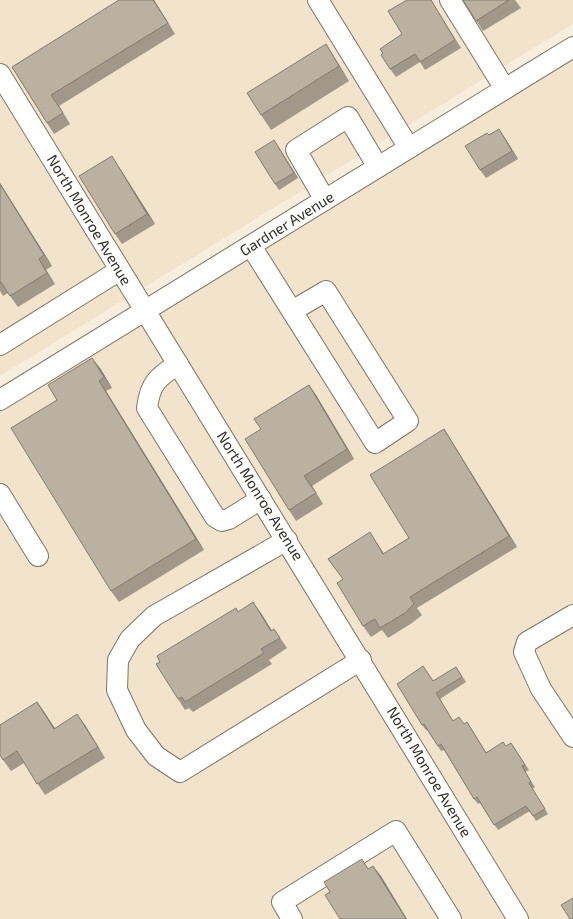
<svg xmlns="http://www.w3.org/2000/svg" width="573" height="919" font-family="'Exo 2',sans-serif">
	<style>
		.built { fill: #f2e4cc }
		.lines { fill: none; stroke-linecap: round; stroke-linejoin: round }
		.minor-casing { stroke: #7d7465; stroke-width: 22 }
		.minor { stroke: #fff; stroke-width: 20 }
		.wall { fill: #a1988a }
		.shaded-wall { fill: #837c71 }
		.building { fill: #bbb1a1; stroke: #837c71 }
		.labels { text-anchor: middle; stroke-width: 3.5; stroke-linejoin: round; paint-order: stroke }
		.street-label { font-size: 15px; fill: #302c26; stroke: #fff }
	</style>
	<rect width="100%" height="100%" fill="#f8eedd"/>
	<g class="built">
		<polygon points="0,0 573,0 573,24 0,376"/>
		<polygon points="573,58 573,919 0,919 0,410"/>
	</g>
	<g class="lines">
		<g class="minor-casing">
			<g id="minor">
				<polyline points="318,0 409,148"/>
				<polyline points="450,0 505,89"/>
				<polyline points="0,74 518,919"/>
				<polyline points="325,200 296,150 348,117 378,167"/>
				<polyline points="251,246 375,443 408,421 326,291 292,311"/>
				<polyline points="0,345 120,270"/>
				<path d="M178 364C158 377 150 383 147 408L215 517 222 521 229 519 261 499"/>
				<polyline points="0,400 573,47"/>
				<polyline points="0,494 38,556"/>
				<polyline points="287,540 154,616 130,639 118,660 117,690 136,730 156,756 180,772 361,660"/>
				<polyline points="573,615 527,642 524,652 541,689 573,737"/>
				<polyline points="292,919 282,902 396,831 451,919"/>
			</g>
		</g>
		<use href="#minor" class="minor"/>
	</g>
	<g class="wall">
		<polygon points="119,0 154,0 175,34 59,106 70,124 54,134 47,123 12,67"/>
		<polygon points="431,0 461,48 425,70 420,62 396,77 390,69 383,53 402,34"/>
		<polygon points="463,0 515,0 521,8 483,31"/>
		<polygon points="326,44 336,60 349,81 271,130 261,115"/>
		<polygon points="499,129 518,159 486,178 480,170 489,135"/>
		<polygon points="274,140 298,178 279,190 275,184"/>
		<polygon points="119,167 155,224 122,244 115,234"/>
		<polygon points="0,183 52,266 46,270 55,284 18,307 8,293 3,296 0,291"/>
		<polygon points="100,368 112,388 106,391 204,550 119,602 111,591 57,400"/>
		<polygon points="309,385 316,395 354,459 312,486 323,504 296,521 289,510 261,429"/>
		<polygon points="444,429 451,440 517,547 417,608 422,615 412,623 388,638 382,630 371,637 363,626 343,579 328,559 377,543 384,554 409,538"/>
		<polygon points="253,602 272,631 274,629 287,648 269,660 272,664 193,712 189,708 185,710 178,699 239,612"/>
		<polygon points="456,667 466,682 440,699 453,721 464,724 467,722 486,752 506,746 511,743 529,770 525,772 535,787 532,789 548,814 536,821 530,811 498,830 480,803 478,804 474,799 444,750 441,751 427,730 426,730 422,725 427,671 433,681"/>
		<polygon points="37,702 55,728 85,725 105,758 45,795 24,763 11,771 3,760"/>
	</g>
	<g class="shaded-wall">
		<polygon points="153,0 154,0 175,34 168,23"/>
		<polygon points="326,44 336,60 349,81 339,66"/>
		<polygon points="51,95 59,106 70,124 63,113"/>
		<polygon points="499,129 505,138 518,159 512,151"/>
		<polygon points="274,140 278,146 298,178 294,173"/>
		<polygon points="112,156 119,167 155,224 147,214"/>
		<polygon points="0,183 52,266 44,255 0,184"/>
		<polygon points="39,259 46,270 55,284 47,273"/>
		<polygon points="92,358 100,368 112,388 104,377"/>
		<polygon points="99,381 106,391 204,550 196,539"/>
		<polygon points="309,385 316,395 354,459 347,449"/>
		<polygon points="444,429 451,440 517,547 509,536"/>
		<polygon points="304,476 312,486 323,504 316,493"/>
		<polygon points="370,532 391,565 383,554"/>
		<polygon points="253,602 261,613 279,642 271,631"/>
		<polygon points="37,702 45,713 61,739 54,729"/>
		<polygon points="77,714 85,725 105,758"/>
		<polygon points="373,866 381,876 407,919 406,919"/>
	</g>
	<g class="building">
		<polygon points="119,0 153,0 168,23 51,95 63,113 47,123 12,67"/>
		<polygon points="407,0 431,0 455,40 420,62 415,54 390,69 381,55 383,53 380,49 402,34 388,11"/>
		<polygon points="463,0 509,0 476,21"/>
		<polygon points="326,44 339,66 261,115 247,93"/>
		<polygon points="499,129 512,151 480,170 465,146 487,133 489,135"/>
		<polygon points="274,140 294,173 275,184 255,152"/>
		<polygon points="112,156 147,214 115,234 79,176"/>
		<polygon points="0,184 44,255 39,259 47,273 10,296 1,282 0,283"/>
		<polygon points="92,358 104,377 99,381 196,539 111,591 11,428 57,400 48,385"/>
		<polygon points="309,385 347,449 304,476 316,493 289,510 245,439 261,429 254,419"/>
		<polygon points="444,429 509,536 410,597 414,604 405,613 380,628 375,619 363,626 337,583 343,579 328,559 370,532 383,554 409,538 370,475"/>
		<polygon points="253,602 271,631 274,629 280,638 261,649 264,653 185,702 182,697 178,699 156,664 160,662 157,656 236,608 238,612"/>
		<polygon points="423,666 433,681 456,667 462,677 436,693 453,721 459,717 464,724 467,722 486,753 503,742 506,746 511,743 525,765 522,766 531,782 529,783 545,809 533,816 526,806 494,825 477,797 474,799 441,744 438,746 424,724 422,725 397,684"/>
		<polygon points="37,702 54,729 77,714 98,747 37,784 17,751 3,760 0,755 0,725"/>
		<polygon points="362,859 368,869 373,866 406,919 340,919 325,895 330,892 324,882"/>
		<polygon points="573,898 573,919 570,919 561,905"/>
	</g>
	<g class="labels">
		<g class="street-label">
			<text transform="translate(89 220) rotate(59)" y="5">North Monroe Avenue</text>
			<text transform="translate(287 224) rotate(-32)" y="5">Gardner Avenue</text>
			<text transform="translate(260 496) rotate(58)" y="5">North Monroe Avenue</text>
			<text transform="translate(429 772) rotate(59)" y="5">North Monroe Avenue</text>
		</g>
	</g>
</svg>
